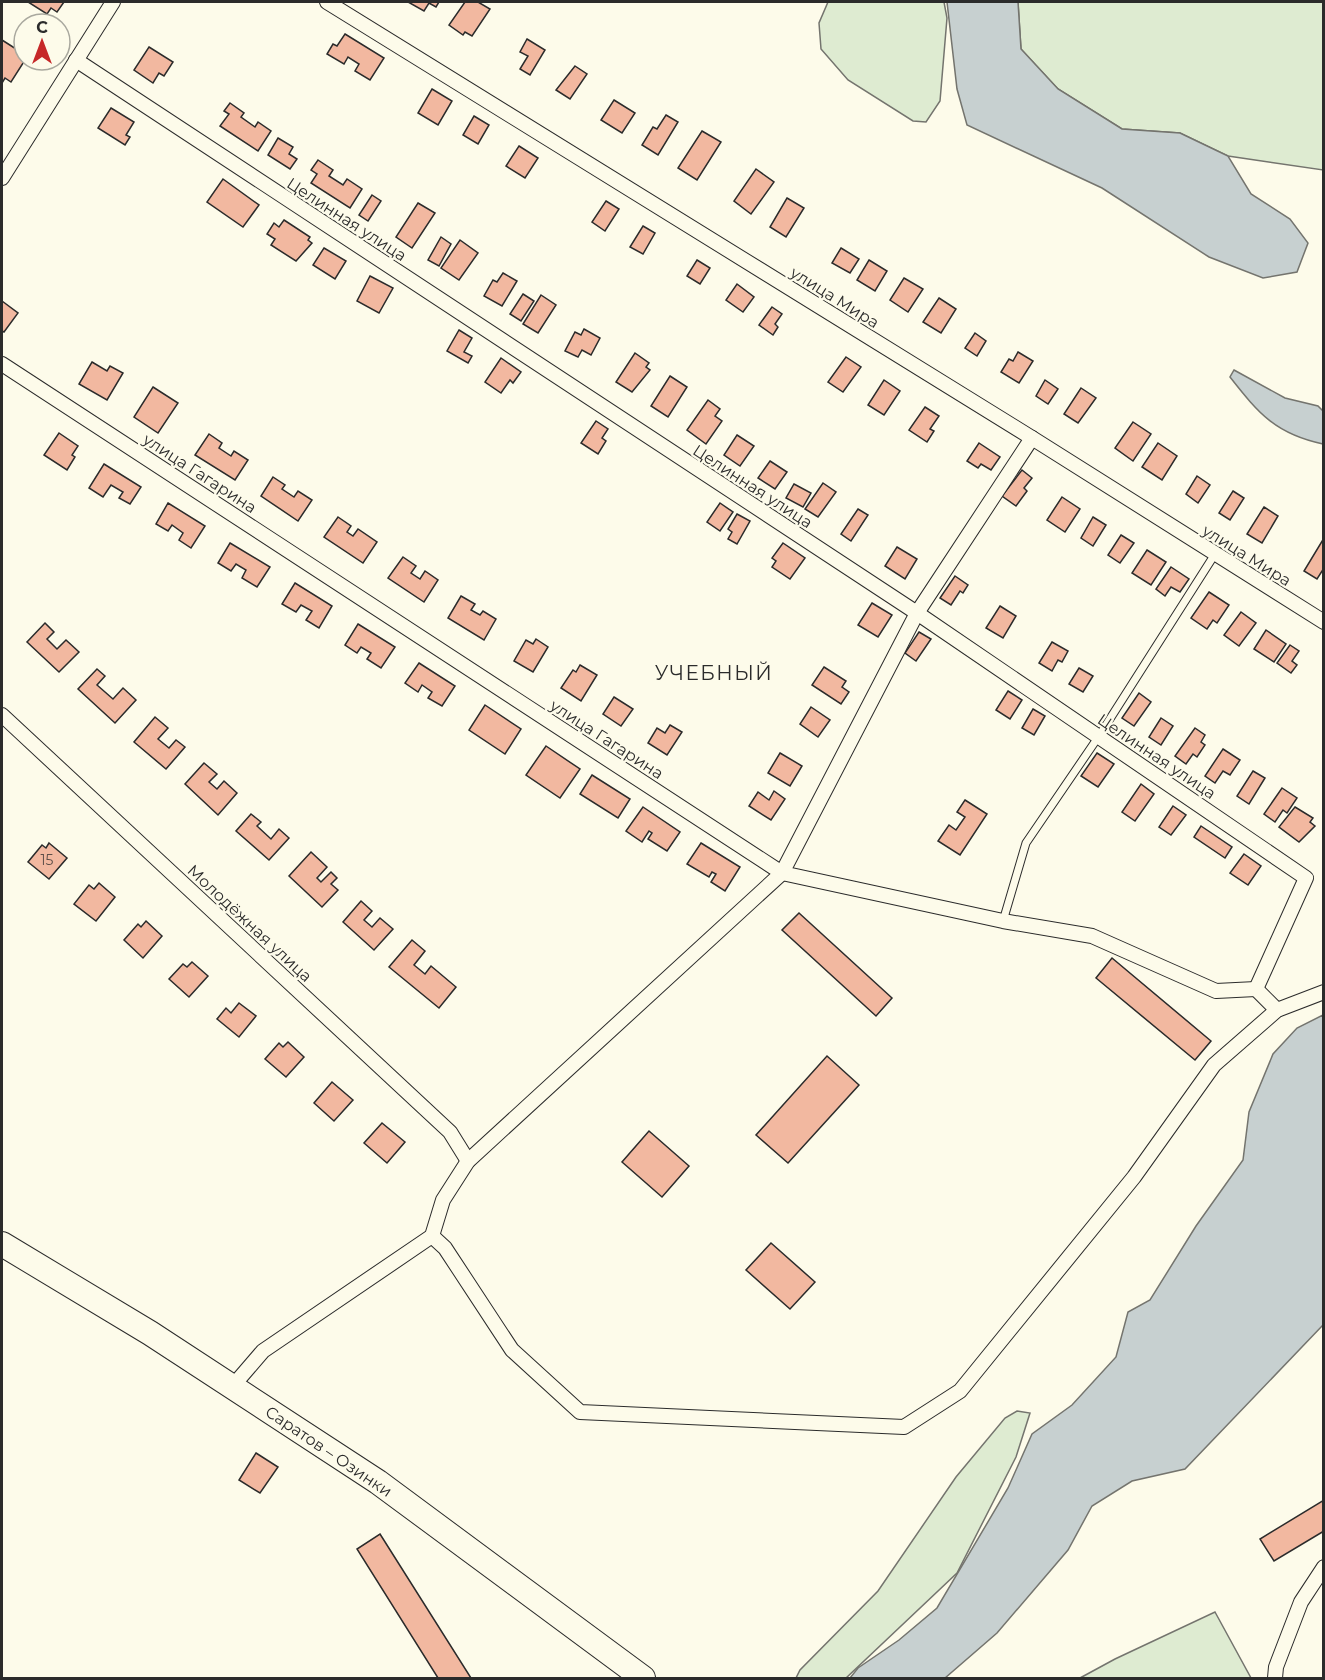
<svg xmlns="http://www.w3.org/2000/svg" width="1325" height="1680" font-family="Montserrat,sans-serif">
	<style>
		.green { fill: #deebd1; stroke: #74746e; stroke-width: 1.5 }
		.water { fill: #c7d0d0; stroke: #74746e; stroke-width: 1.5 }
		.building { fill: #f2b8a0; stroke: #2b2b2b; stroke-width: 1.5 }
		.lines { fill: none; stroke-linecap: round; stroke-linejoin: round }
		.lane-casing { stroke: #2b2b2b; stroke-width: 9 }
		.street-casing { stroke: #2b2b2b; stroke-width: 16 }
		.highway-casing { stroke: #2b2b2b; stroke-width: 26 }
		.lane { stroke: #fdfbea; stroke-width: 7 }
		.street { stroke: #fdfbea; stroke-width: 14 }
		.highway { stroke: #fdfbea; stroke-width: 24 }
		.labels { text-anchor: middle; stroke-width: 4.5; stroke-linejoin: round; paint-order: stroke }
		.number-label { font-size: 14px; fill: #5d4e48 }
		.street-label { font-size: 16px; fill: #2b2b2b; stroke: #fdfbea }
		.quarter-label { font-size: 20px; letter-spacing: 1.5px; fill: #2b2b2b; stroke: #fdfbea }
	</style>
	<rect width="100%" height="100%" fill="#fdfbea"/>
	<g class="green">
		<polygon points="828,2 944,2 947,18 940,101 926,122 913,121 848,80 821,49 819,23"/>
		<polygon points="1018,2 1323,2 1323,170 1228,156 1180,133 1122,129 1058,89 1021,49"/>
		<polygon points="1017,1411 1030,1413 1016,1457 957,1573 846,1678 796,1678 800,1670 878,1591 956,1477 1005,1418"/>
		<polygon points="1215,1612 1251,1678 1080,1678 1115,1659"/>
	</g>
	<g class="water">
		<polygon points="947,2 1018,2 1021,49 1058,89 1122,129 1180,133 1228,156 1251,194 1290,219 1308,243 1297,272 1263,278 1209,257 1102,188 967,125 957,89"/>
		<path d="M1234 370 1285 398 1318 406 1323 411V444C1276 434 1259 414 1230 377Z"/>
		<polygon points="1323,1015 1323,1325 1185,1469 1132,1481 1092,1506 1068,1550 997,1633 945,1678 850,1678 858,1668 899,1640 937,1608 1008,1488 1032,1434 1072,1405 1116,1357 1128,1312 1150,1300 1196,1226 1243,1160 1249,1112 1273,1054 1297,1028"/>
	</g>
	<g class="building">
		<polygon points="28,2 64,2 57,12 51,8 47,14"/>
		<polygon points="408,2 439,2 436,7 429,3 424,11"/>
		<polygon points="465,2 478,2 490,9 472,36 465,32 463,35 449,25"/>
		<polygon points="345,34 384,58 370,80 355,71 359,64 348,57 344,64 327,54 333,44 337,46"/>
		<polygon points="527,39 545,50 530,75 520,69 528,56 520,52"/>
		<polygon points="2,40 24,54 25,60 11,82 5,78 2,83"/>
		<polygon points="149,47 173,62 164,76 159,73 153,83 134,70"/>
		<polygon points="575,66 587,74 570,99 556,90"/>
		<polygon points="432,89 452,101 438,125 418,113"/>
		<polygon points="614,100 635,113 622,133 601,120"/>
		<polygon points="230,103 244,113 241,117 255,127 258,122 271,131 258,151 220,126 229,114 224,111"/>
		<polygon points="111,108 134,122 126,135 130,137 125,145 98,128"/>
		<polygon points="666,115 678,122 658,155 642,145 653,127 657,129"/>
		<polygon points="474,116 489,125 478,144 463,135"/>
		<polygon points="702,131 721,142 697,180 678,168"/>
		<polygon points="278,138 293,147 289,154 297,159 290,169 268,155"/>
		<polygon points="519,146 538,158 525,178 506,166"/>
		<polygon points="318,160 333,170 329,176 343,185 347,179 362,189 350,208 311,183 317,174 311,170"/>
		<polygon points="756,169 774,182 751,214 734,201"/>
		<polygon points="223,179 259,205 243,227 207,202"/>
		<polygon points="372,195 381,201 368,221 359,215"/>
		<polygon points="787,198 804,208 786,237 770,227"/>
		<polygon points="606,201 619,209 605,231 592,222"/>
		<polygon points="418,203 435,213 412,248 396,237"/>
		<polygon points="284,220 310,237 308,240 312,243 296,261 271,245 275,239 267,234 274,223 279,227"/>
		<polygon points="643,226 655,233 643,254 630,247"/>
		<polygon points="441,237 451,244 439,266 428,260"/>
		<polygon points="460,240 478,253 459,280 441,268"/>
		<polygon points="324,248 346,261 335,279 313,265"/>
		<polygon points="841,248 859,259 850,273 832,263"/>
		<polygon points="697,260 710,268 700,284 687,276"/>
		<polygon points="869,260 887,271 875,291 857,280"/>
		<polygon points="503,273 517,281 502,306 484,296 493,280 497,282"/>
		<polygon points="370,276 393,288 379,313 357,301"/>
		<polygon points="904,278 923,289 908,312 890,300"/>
		<polygon points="737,284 754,297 743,312 726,300"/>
		<polygon points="523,294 534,301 521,321 510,314"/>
		<polygon points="541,295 556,305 538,333 523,324"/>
		<polygon points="939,298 956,309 941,333 923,322"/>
		<polygon points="2,301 18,313 4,332 2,331"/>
		<polygon points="772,307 782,314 775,324 778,327 773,335 759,325"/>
		<polygon points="584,329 600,338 591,355 582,350 578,357 565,351 575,332 581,335"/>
		<polygon points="459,330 472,338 464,352 472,356 468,363 447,351"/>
		<polygon points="975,333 986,341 977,356 965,348"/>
		<polygon points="1018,352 1033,361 1019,383 1001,372 1009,359 1013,361"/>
		<polygon points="635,353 649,363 646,367 650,370 632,392 616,382"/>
		<polygon points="846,357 861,367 843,392 828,382"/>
		<polygon points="501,358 521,372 513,383 510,380 501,393 485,382"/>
		<polygon points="92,362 107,371 110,366 123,373 107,400 79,384"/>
		<polygon points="670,376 687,387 668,417 651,406"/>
		<polygon points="884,380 900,391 884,415 868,405"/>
		<polygon points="1045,380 1058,389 1048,404 1036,396"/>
		<polygon points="153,387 178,403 158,433 134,417"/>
		<polygon points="1081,388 1096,398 1078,423 1064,414"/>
		<polygon points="708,400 720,409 715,416 722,421 706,444 687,430"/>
		<polygon points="925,407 939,416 930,429 934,431 927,442 909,430"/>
		<polygon points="596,421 608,429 602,438 606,441 598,454 581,443"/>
		<polygon points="1133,422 1151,434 1133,461 1115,448"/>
		<polygon points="59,433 78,446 72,455 75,457 67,470 44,455"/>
		<polygon points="209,434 222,443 219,448 231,456 234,451 248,460 235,480 195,455"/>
		<polygon points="737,435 754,446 740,466 724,455"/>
		<polygon points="979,443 1000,457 991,470 981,464 978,468 967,461"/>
		<polygon points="1158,443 1177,456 1162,480 1142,467"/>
		<polygon points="770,461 787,472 775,489 758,478"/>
		<polygon points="104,464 141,487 130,504 119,498 123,492 111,485 103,497 89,488"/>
		<polygon points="1022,470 1032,478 1024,488 1027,491 1016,506 1002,496"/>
		<polygon points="1197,476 1210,485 1198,503 1186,494"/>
		<polygon points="273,477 285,485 282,489 294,497 298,491 312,500 298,521 261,496"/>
		<polygon points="823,483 836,492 818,517 805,509"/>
		<polygon points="794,484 811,493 803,507 786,498"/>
		<polygon points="1233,491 1244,498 1230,520 1219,513"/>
		<polygon points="1062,497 1080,509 1065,532 1047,520"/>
		<polygon points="168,503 205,526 191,548 179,540 183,533 172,525 168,531 156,524"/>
		<polygon points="720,503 733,512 720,531 707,522"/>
		<polygon points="1264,507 1278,516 1262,543 1247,534"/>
		<polygon points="858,509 868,515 851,541 841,534"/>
		<polygon points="737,514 750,521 737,544 728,539 732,532 728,529"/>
		<polygon points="338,517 351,526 347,532 353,536 358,529 377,542 363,563 324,537"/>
		<polygon points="1093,517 1106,525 1093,546 1081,538"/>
		<polygon points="1121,535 1134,543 1120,563 1108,555"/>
		<polygon points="1324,538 1324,568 1317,579 1304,571"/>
		<polygon points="230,543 270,567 257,587 242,578 246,570 236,564 231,571 218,563"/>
		<polygon points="783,543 805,558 790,579 772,567 776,561 772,558"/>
		<polygon points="897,547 917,559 905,579 885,566"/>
		<polygon points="1147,550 1166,562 1151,585 1132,573"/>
		<polygon points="403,557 416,566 411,573 420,579 425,571 438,580 424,602 388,578"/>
		<polygon points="1171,567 1189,579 1180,592 1171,587 1165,596 1156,589"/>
		<polygon points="955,576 968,585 963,593 960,591 951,605 940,598"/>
		<polygon points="295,583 332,606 319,628 306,620 312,611 301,605 296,612 282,604"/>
		<polygon points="1209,592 1229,605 1217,623 1213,620 1207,629 1191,618"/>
		<polygon points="461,596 475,604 471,610 480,615 483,611 496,619 484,640 448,618"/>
		<polygon points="872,603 892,615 878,637 858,625"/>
		<polygon points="1000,606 1016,616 1003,638 986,628"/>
		<polygon points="1241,612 1256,623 1239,646 1224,635"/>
		<polygon points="45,623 54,632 47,639 57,649 66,640 79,652 59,672 27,642"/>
		<polygon points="358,624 395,647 381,668 367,659 371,653 361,647 357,653 345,645"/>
		<polygon points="1266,630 1286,644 1274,662 1254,649"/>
		<polygon points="919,632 931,639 916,661 905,653"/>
		<polygon points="536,639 548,647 533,672 514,661 526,640 533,644"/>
		<polygon points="1052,642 1068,651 1062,662 1058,660 1052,671 1039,663"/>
		<polygon points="1290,645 1299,651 1292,661 1297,665 1291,673 1277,663"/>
		<polygon points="419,663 455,686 442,706 428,698 432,692 422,685 418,692 405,683"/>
		<polygon points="580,665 597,675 581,701 561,688 573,670 576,672"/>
		<polygon points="824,667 846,681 842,687 849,692 841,704 812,685"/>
		<polygon points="1079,668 1093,676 1083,692 1069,684"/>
		<polygon points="97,669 105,676 97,685 113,699 123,688 136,700 115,723 78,689"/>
		<polygon points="1008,691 1022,700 1010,719 996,710"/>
		<polygon points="1139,693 1151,702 1134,726 1122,718"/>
		<polygon points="614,697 633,709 621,726 603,714"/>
		<polygon points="485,705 521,729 505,754 469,730"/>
		<polygon points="811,707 830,720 818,737 800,724"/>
		<polygon points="1033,709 1045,716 1034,735 1022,728"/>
		<polygon points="155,717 168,728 158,739 169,748 176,740 185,747 166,769 134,742"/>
		<polygon points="1161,718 1173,726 1161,745 1149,737"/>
		<polygon points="670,725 682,732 667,755 648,743 657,728 665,733"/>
		<polygon points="1195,728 1205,735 1201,742 1205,745 1197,757 1193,754 1186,764 1175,756"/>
		<polygon points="546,746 580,769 560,798 526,775"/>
		<polygon points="1223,749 1240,760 1230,775 1223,771 1215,783 1205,776"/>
		<polygon points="780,753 802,766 790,786 768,773"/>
		<polygon points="1097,753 1114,764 1098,787 1081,776"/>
		<polygon points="204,763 217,774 209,782 217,789 224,781 237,793 218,815 185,784"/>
		<polygon points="1253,771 1265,778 1249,804 1237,796"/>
		<polygon points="592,775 630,799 618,818 580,794"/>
		<polygon points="1141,784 1154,794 1135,821 1122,812"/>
		<polygon points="1282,788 1297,798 1287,813 1283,810 1275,822 1264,814"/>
		<polygon points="774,791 785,799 771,820 749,806 758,792 769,800"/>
		<polygon points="965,800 987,814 960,855 938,841 949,825 956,830 965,817 957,812"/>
		<polygon points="1173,806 1186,815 1171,835 1159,827"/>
		<polygon points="643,807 680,832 667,851 648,839 652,833 649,831 642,842 626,831"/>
		<polygon points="1295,807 1313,818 1310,822 1315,826 1299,842 1279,827"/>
		<polygon points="251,814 261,822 257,826 271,839 279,829 289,838 269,860 236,831"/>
		<polygon points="1201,826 1232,847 1225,858 1194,837"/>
		<polygon points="49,843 67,858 49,879 28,862 42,845 46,848"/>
		<polygon points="701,843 740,867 725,891 711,882 716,874 712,872 709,877 687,864"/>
		<polygon points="311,852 327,867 317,878 321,882 331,872 337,878 331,884 338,890 322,907 289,876"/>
		<polygon points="1244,854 1261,866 1248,885 1230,873"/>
		<polygon points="99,883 115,897 96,921 74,904 89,885 94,889"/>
		<polygon points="361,901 372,911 364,920 372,927 380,918 393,929 374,950 343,922"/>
		<polygon points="799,913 892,998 876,1016 782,930"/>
		<polygon points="146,921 162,936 143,958 124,940 138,924 141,927"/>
		<polygon points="412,940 425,951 414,965 425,974 431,966 456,987 439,1008 389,967"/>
		<polygon points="1112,958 1211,1041 1195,1060 1096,978"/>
		<polygon points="192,962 208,976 189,997 169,979 183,964 187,967"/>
		<polygon points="239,1003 256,1016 239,1037 217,1019 226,1008 231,1013"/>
		<polygon points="288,1042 304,1057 286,1077 265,1059 279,1043 283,1047"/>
		<polygon points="827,1056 859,1085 788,1163 756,1135"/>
		<polygon points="332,1082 353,1100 334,1121 314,1103"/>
		<polygon points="382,1123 405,1142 387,1163 364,1143"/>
		<polygon points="649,1131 689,1166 662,1197 622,1162"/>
		<polygon points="771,1243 815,1282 790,1309 746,1270"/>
		<polygon points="256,1453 278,1467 260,1493 239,1480"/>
		<polygon points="1324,1500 1324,1531 1274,1561 1260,1539"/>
		<polygon points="380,1534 471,1678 438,1678 357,1549"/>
	</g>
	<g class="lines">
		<g class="lane-casing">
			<polyline id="lane" points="1003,921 1026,843 1099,736 1215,554"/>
		</g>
		<g class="street-casing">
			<g id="street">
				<polyline points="327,2 1032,438 1324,622"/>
				<polyline points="76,60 917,613 1306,878 1256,989"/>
				<polyline points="2,178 113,2"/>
				<polyline points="2,364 782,873 1003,921 1092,936 1216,991 1256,989"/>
				<polyline points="2,715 450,1132 468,1161"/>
				<polyline points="1256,989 1277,1010"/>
				<polyline points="432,1236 445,1248 512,1350 580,1412 904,1427 960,1391 1134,1177 1214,1065 1277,1010 1324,992"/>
				<polyline points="232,1387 263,1351 432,1236 443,1200 468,1161 782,873 917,613 1032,438"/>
				<polyline points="1275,1678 1276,1667 1301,1602 1324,1567"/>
			</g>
		</g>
		<g class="highway-casing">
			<polyline id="highway" points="2,1244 150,1333 378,1482 643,1678"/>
		</g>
		<use href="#lane" class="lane"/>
		<use href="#street" class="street"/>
		<use href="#highway" class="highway"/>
	</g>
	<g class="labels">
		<g class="number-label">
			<text x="47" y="865">15</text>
		</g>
		<g class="street-label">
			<text transform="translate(347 219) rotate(33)" y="6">Целинная улица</text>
			<text transform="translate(835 297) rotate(32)" y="6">улица Мира</text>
			<text transform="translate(200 473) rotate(33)" y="6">улица Гагарина</text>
			<text transform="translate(753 486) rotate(33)" y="6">Целинная улица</text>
			<text transform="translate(1247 555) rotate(32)" y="6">улица Мира</text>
			<text transform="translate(607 739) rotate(33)" y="6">улица Гагарина</text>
			<text transform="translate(1157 756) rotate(34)" y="6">Целинная улица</text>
			<text transform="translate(250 923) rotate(43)" y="6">Молодёжная улица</text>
			<text transform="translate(329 1451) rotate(34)" y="6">Саратов – Озинки</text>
		</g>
		<g class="quarter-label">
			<text x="714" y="680">УЧЕБНЫЙ</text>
		</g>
	</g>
	<rect width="1325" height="1680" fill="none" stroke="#2b2b2b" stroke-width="6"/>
	<g transform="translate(42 42)"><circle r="28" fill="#fdfbea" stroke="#a9a89e" stroke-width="1.5"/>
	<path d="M0-4.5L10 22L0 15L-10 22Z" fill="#c62828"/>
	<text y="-9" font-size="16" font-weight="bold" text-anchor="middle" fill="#2b2b2b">С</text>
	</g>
</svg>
